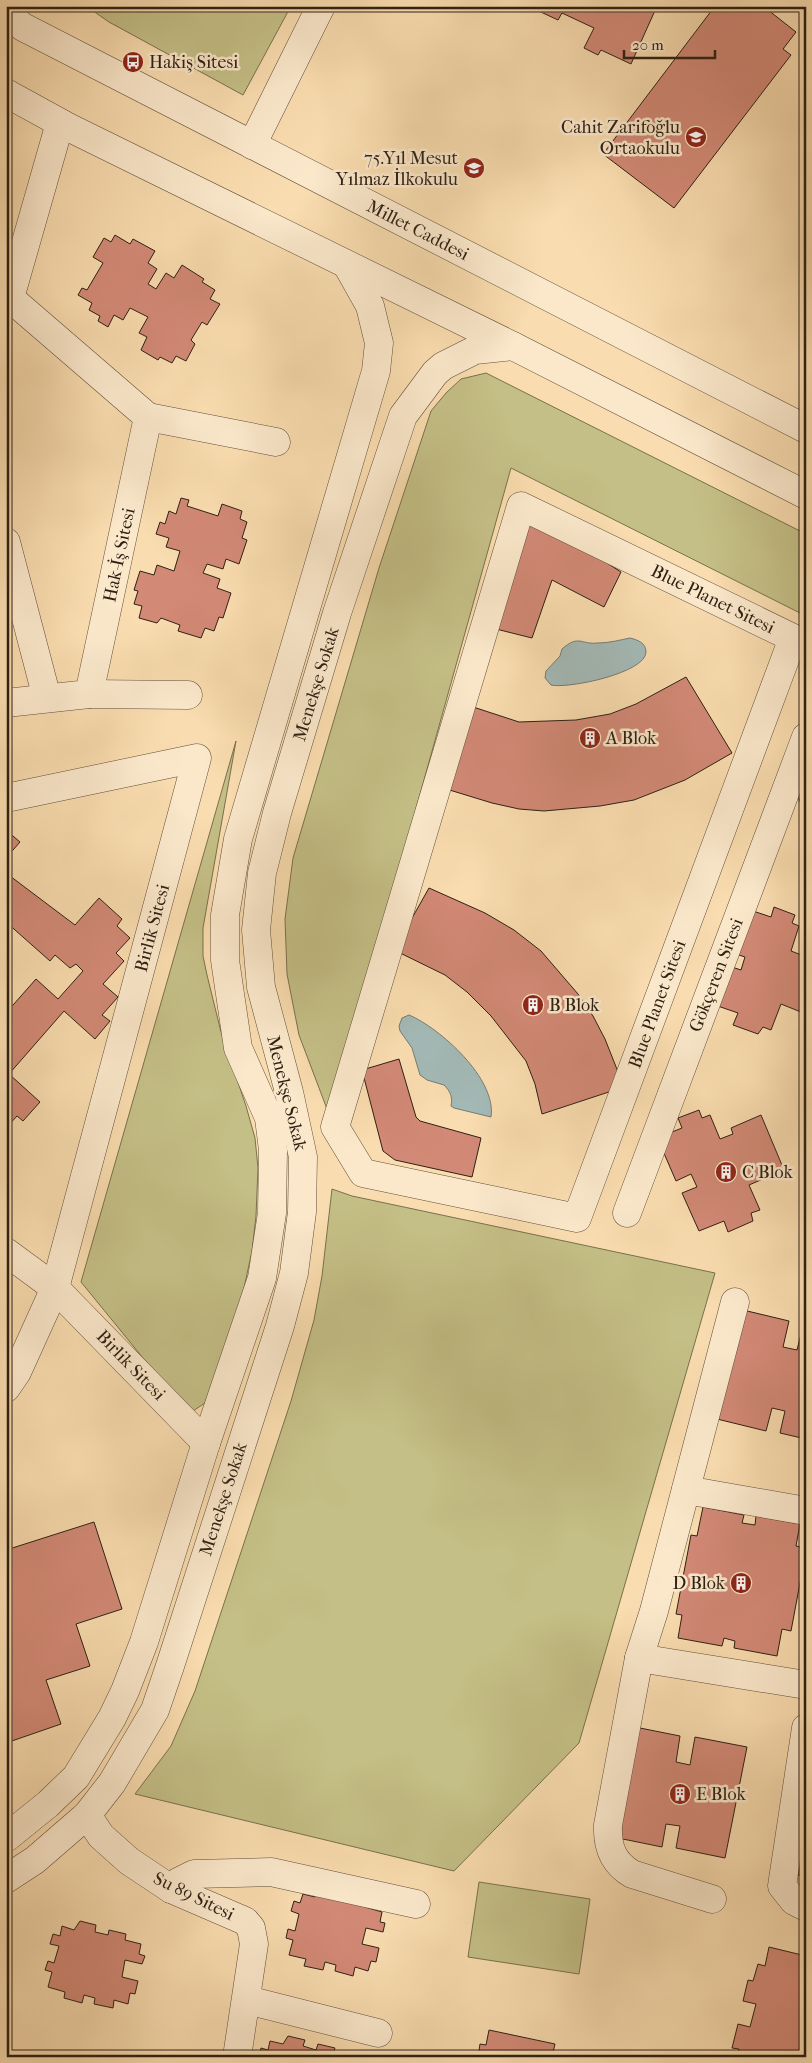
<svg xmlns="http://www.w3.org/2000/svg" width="812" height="2063" font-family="'IM FELL French Canon',serif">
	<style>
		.green { fill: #c4bf86; stroke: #79704d }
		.water { fill: #a3b9b6; stroke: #747c75 }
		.building { fill: #d28976; stroke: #2e2014 }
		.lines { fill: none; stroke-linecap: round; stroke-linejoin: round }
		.minor-casing { stroke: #614f3b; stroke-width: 29 }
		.minor { stroke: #fbe8cb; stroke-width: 28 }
		.labels { text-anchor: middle; stroke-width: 5; stroke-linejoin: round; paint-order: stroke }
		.poi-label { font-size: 18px; fill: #2e2014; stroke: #fbe8cb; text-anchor: start }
		.street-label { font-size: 18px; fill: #2e2014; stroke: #fbe8cb }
	</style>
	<rect width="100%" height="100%" fill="#f9dcaf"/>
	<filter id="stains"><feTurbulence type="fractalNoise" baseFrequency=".004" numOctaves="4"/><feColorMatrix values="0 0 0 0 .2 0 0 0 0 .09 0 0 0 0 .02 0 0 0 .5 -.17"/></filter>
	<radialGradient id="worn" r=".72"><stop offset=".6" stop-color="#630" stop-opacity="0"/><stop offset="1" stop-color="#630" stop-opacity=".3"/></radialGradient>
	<g class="green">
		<polygon points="86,6 291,6 243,95 109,22"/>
		<polygon points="486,373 806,534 806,616 511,468 330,1117 299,1035 287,974 285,919 293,858 379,568 431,411 446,393 461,379"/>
		<polygon points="236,741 203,928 203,956 207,975 221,1032 246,1106 255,1138 258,1168 256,1216 252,1251 244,1288 223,1357 205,1403 193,1411 183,1407 81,1282"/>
		<polygon points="332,1189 352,1196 715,1273 579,1743 454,1871 135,1794 171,1746 195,1691 291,1401 314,1320 322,1276"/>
		<polygon points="479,1882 590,1899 579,1974 468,1957"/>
	</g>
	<g class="water">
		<path d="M630 638C638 640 646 643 646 652 646 673 568 689 551 685L545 678 546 671 560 656 562 649C579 634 581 645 598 643 609 643 620 640 630 638Z"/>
		<path d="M409 1015C440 1028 497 1079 491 1117L454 1108 451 1106C453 1097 450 1091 444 1085L427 1080 420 1075 412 1048 400 1031 399 1026 402 1018Z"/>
	</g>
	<g class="building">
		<polygon points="528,6 657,6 631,64 601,50 598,55 584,48 594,28 562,13 558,20"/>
		<polygon points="715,6 763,6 796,32 783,49 791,55 674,208 603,154"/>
		<polygon points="115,235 130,244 133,239 155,251 148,263 157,269 148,284 156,289 166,273 174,278 182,265 204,279 202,282 215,290 210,299 220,304 207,325 202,322 191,340 195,344 186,361 176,356 172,363 160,357 158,360 141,350 147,337 139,333 148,317 130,308 123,320 114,315 108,327 98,321 100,316 89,310 92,303 78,295 82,288 87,290 103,263 93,257 104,238 111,242"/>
		<polygon points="181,498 189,500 187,506 218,516 222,504 242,511 240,519 247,522 242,538 247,540 239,564 226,559 223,569 207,564 203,573 220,579 217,588 231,593 223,618 219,617 214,631 205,628 201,638 178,631 180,625 161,618 157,623 139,618 142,606 134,604 138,591 134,590 140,571 154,575 157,565 174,571 180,551 166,547 169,538 156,534 160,522 165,524 169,511 176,514"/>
		<polygon points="543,522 621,572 604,607 552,580 532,638 492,628 528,526"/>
		<polygon points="686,677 732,753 685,780 634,800 600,806 544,811 519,809 492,803 443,788 467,705 519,722 576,720 610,714 636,704"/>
		<polygon points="806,791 806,817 797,794"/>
		<polygon points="6,830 20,842 6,858"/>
		<polygon points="6,873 75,925 99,898 122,919 117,926 130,938 116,953 124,961 103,984 118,997 102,1015 110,1021 95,1039 64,1011 9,1074 40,1102 23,1121 17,1116 7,1127 6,1013 36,979 58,999 83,971 76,964 70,968 55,955 50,961 6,922"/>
		<polygon points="429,888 485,913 514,930 541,951 578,994 593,1016 605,1039 624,1087 542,1114 535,1084 526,1061 491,1016 467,992 445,975 394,950"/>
		<polygon points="774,907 795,915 792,923 799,926 791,951 804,956 806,950 806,1014 781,1004 771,1030 763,1027 758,1034 733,1025 738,1013 712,1004 726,965 741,970 745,957 730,952 750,910 771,917"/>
		<polygon points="399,1059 416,1117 420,1121 481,1138 472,1177 395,1160 383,1151 362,1070"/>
		<polygon points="699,1110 702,1118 710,1115 720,1139 733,1134 731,1128 761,1115 784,1170 749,1185 760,1210 751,1213 753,1221 728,1232 724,1221 699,1231 682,1193 697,1187 691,1174 676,1181 660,1144 662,1136 682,1128 678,1118"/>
		<polygon points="743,1310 789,1321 783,1347 797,1350 804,1322 806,1323 806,1439 780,1433 785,1411 772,1408 766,1431 717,1419"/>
		<polygon points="703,1507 744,1515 742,1523 755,1525 756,1516 800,1524 796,1546 806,1548 806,1551 791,1631 782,1629 777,1656 734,1648 735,1641 724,1638 722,1646 678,1638 682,1615 676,1614 691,1535 697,1536"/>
		<polygon points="94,1522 122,1609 76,1624 90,1666 46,1680 61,1724 6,1743 6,1550"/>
		<polygon points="635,1727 680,1736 676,1762 690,1765 695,1737 747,1747 725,1858 676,1848 680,1826 666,1824 662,1847 613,1837"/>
		<polygon points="806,1779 806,1877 798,1875 801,1863 789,1861"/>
		<polygon points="321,1889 367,1902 365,1907 382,1912 380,1922 385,1923 383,1932 366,1928 362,1944 379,1948 376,1962 371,1961 368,1971 355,1967 353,1976 335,1971 336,1965 325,1962 323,1970 304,1966 306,1959 289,1955 293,1940 286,1938 288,1929 295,1931 299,1914 291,1911 294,1901 300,1903 303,1894 315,1897"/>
		<polygon points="80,1921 96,1925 95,1932 108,1935 109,1930 126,1934 125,1940 141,1944 139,1954 145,1956 142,1964 125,1960 122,1977 138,1981 135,1994 130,1993 128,2004 114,2000 113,2008 94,2004 95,1998 84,1995 82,2003 64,1998 65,1992 48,1987 52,1972 45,1970 48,1961 54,1963 59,1946 50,1944 53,1934 60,1936 62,1926 74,1930"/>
		<polygon points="769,1947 806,1956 806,2057 737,2057 739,2049 732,2048 738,2024 750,2027 756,2004 743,2001 748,1980 753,1981 758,1964 765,1966"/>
		<polygon points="489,2030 555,2044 552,2057 478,2057 480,2044 486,2045"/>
		<polygon points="288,2036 305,2040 303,2046 316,2050 318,2044 335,2048 333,2054 342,2057 259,2057 261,2048 268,2050 270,2041 283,2044"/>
	</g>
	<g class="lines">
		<g class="minor-casing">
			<g id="minor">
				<polyline points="6,13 23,27 806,429"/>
				<polyline points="6,93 68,127 513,346 806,495"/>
				<polyline points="252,145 321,6"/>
				<polyline points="148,417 276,442"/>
				<polygon points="521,506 793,638 577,1218 363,1173 335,1127"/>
				<polyline points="6,542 47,698"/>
				<polyline points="89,694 188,695"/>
				<polyline points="6,703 89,694 148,417 10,298 60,123"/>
				<polyline points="6,798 197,758 55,1288 17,1372 6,1388"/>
				<polyline points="627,1213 806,737"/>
				<polyline points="6,1252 55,1288 206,1443"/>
				<polyline points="686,1490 806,1511"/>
				<polyline points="639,1658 806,1685"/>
				<polyline points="806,1728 782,1886 794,1901 806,1907"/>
				<polyline points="87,1815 101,1836 129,1861 171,1889 245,1921 251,1928 254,1944 237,2057"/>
				<polyline points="6,1838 48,1804 76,1777 112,1718 125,1691 144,1642 206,1443 262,1278 272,1213 273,1150 269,1118 238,1048 225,960 225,915 238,839 376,371 379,343 370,306 347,265"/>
				<polyline points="6,1879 35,1860 87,1815 112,1783 155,1710 170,1666 280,1326 294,1273 302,1212 303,1157 289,1092 261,987 256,930 262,873 277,813 337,613 403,416 435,373 443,366 475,350 513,346"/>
				<polyline points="171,1889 178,1882 194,1874 271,1872 416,1904"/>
				<path d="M712 1899 632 1874C613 1863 607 1847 608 1825L639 1658 654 1611 735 1302"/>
				<polyline points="247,2000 378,2033"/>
			</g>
		</g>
		<use href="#minor" class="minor"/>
	</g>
	<defs>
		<g id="bus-disc" transform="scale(1.125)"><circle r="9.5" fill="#8f2418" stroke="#fbe8cb"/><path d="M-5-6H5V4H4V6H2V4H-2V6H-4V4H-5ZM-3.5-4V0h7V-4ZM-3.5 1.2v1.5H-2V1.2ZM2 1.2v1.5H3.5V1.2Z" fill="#fff"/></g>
		<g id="school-disc" transform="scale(1.125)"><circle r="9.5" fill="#8f2418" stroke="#fbe8cb"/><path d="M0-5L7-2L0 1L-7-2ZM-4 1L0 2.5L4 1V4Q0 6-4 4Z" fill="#fff"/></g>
		<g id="building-disc" transform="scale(1.125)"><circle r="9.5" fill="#8f2418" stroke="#fbe8cb"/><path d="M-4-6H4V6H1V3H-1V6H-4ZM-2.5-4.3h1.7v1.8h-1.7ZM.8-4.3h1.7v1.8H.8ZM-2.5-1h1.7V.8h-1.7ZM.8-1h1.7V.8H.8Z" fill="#fff"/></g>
	</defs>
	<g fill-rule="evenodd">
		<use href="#bus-disc" x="133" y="62"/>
		<use href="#school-disc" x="696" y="137"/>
		<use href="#school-disc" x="474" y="168"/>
		<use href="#building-disc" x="590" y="738"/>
		<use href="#building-disc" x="533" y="1005"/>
		<use href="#building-disc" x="726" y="1172"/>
		<use href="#building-disc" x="741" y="1583"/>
		<use href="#building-disc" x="680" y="1794"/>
	</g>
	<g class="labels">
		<g class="poi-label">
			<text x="149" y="68">Hakiş Sitesi</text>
			<text x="680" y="133" text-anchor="end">Cahit Zarifoğlu<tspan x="680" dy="21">Ortaokulu</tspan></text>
			<text x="458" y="164" text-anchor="end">75.Yıl Mesut<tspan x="458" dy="21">Yılmaz İlkokulu</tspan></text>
			<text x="606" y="744">A Blok</text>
			<text x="549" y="1011">B Blok</text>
			<text x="742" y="1178">C Blok</text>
			<text x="725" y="1589" text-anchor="end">D Blok</text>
			<text x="696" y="1800">E Blok</text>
		</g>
		<g class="street-label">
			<text transform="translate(418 230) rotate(27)" y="6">Millet Caddesi</text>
			<text transform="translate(119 555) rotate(-78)" y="6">Hak-İş Sitesi</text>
			<text transform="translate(713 599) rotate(26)" y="6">Blue Planet Sitesi</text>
			<text transform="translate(316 684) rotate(-73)" y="6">Menekşe Sokak</text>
			<text transform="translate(152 928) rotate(-75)" y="6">Birlik Sitesi</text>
			<text transform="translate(716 975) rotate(-69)" y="6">Gökçeren Sitesi</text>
			<text transform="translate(657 1004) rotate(-70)" y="6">Blue Planet Sitesi</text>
			<text transform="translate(287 1093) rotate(76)" y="6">Menekşe Sokak</text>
			<text transform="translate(131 1365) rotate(46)" y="6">Birlik Sitesi</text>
			<text transform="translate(223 1499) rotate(-72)" y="6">Menekşe Sokak</text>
			<text transform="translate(194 1896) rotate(26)" y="6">Su 89 Sitesi</text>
		</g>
	</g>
	<rect width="812" height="2063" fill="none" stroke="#f9dcaf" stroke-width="25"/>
	<rect x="8" y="8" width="797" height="2048" fill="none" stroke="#2e2014" stroke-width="2.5"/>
	<rect x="12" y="12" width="787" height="2038" fill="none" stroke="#2e2014"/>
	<path d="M624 50v8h91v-8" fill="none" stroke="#2e2014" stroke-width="2.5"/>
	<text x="632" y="50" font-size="15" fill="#2e2014" stroke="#fbe8cb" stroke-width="4" paint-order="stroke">20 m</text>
	<rect width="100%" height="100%" filter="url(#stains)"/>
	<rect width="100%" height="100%" fill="url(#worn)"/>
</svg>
